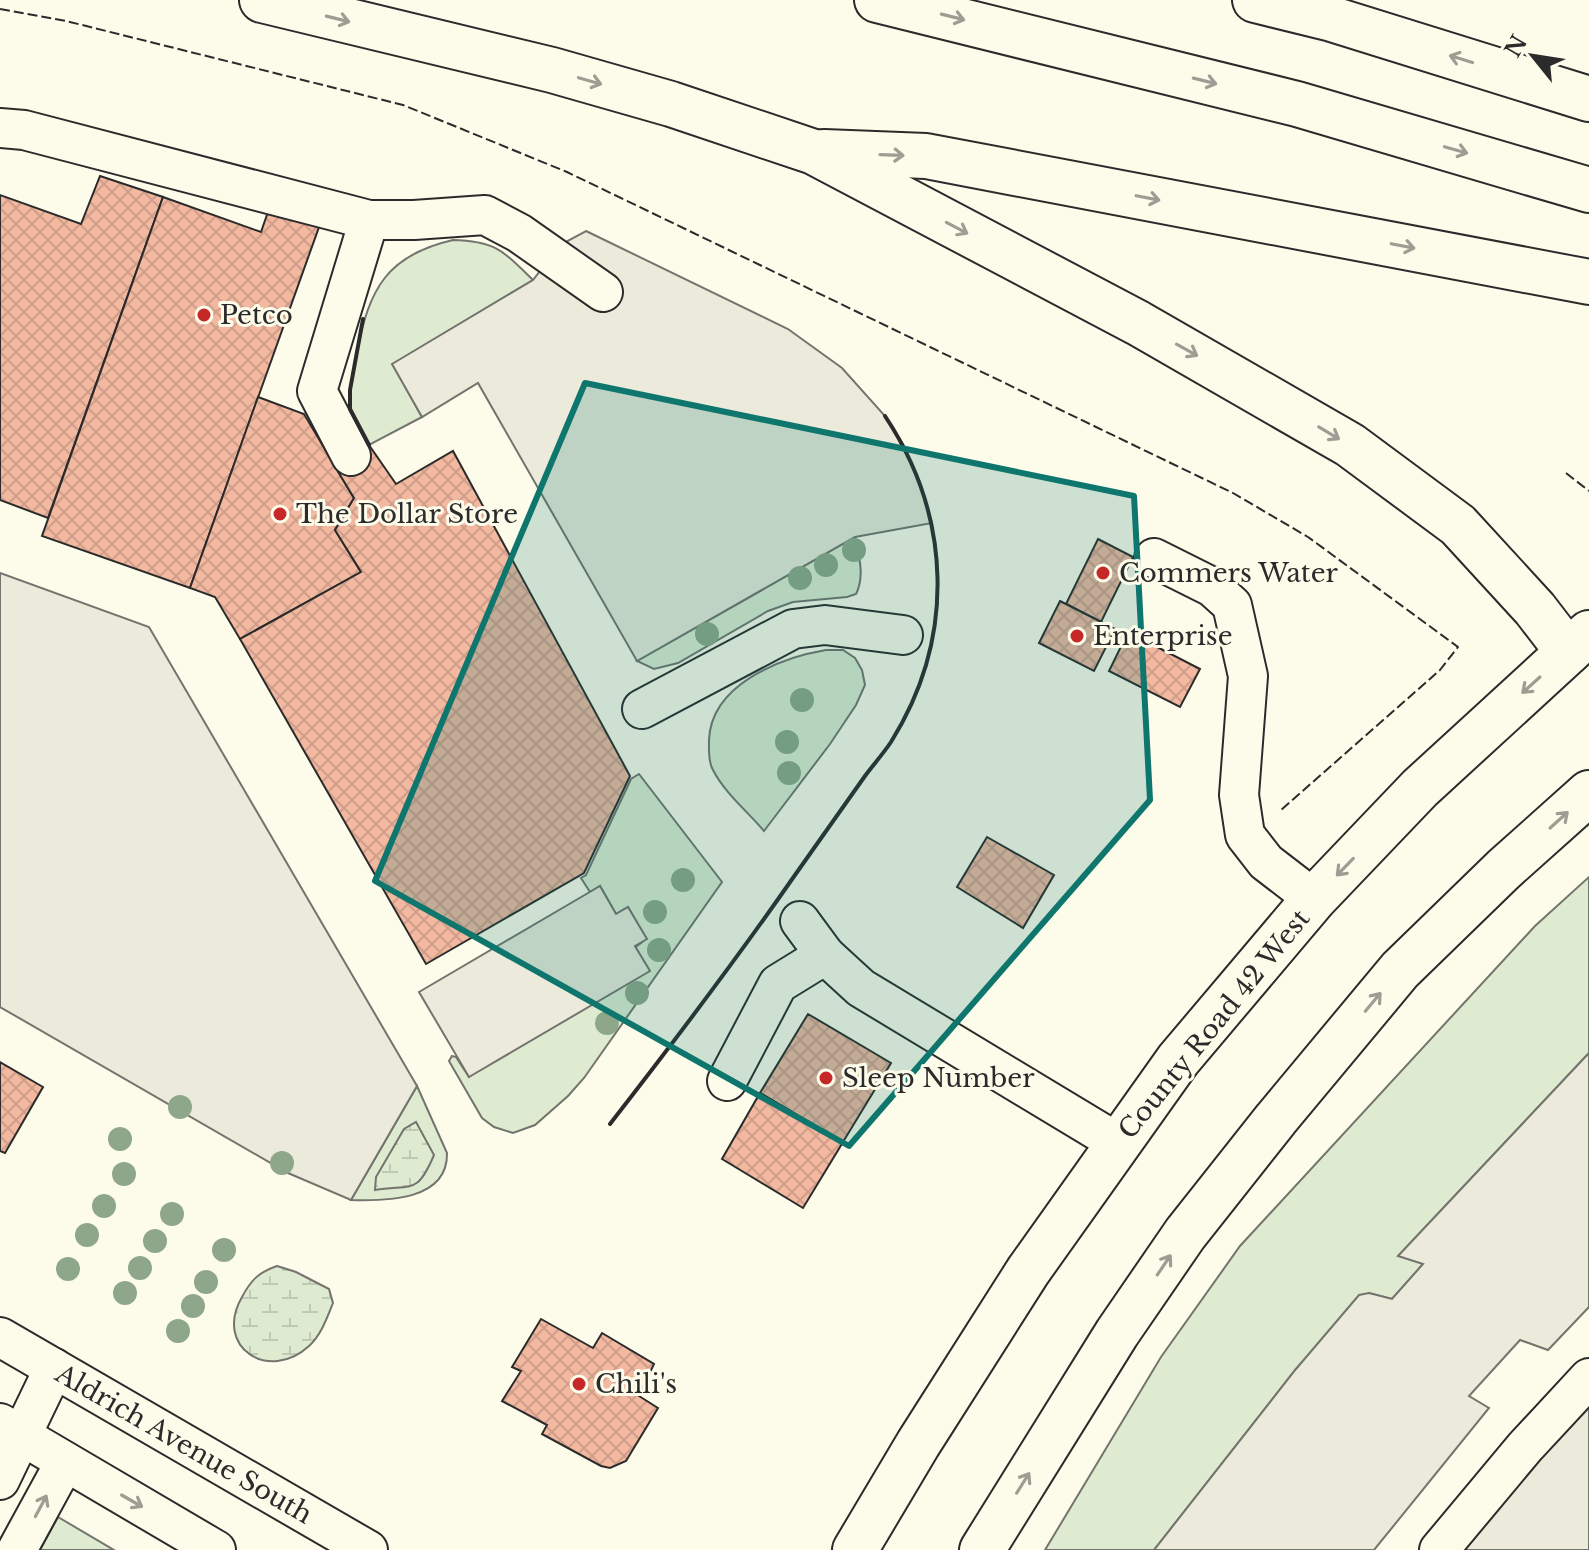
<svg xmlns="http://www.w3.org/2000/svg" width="1589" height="1550" font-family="'Libre Baskerville',serif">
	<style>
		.green { fill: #deebd1; stroke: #74746e; stroke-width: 2 }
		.wetland { fill: url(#wetland-marsh); stroke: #74746e; stroke-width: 2 }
		.parking { fill: #eceadb; stroke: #74746e; stroke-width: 2 }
		.building { fill: url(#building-cross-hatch); stroke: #2b2b2b; stroke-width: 2 }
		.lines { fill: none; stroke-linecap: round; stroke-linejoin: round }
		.minor-casing { stroke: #2b2b2b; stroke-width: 42 }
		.highway-casing { stroke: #2b2b2b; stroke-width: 48 }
		.minor { stroke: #fdfbea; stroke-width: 38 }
		.highway { stroke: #fdfbea; stroke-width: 44 }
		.fence { stroke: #2b2b2b; stroke-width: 2; stroke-dasharray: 10 4; stroke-linecap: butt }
		.wall { stroke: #2b2b2b; stroke-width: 4 }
		.tree { fill: #8ea78a }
		.oneway { stroke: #9e9d94 }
		.marked { fill: #0f766e; fill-opacity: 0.2; stroke: #0f766e; stroke-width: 6; stroke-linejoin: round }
		.poi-dot { fill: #c62828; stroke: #fdfbea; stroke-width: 3 }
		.labels { text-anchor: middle; stroke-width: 6; stroke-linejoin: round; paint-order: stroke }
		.poi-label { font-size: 26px; fill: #2b2b2b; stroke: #fdfbea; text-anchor: start }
		.street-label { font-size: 26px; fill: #2b2b2b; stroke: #fdfbea }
	</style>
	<defs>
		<pattern id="wetland-marsh" width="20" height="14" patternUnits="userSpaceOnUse" patternTransform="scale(2)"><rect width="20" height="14" fill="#deebd1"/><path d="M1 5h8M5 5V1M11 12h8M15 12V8" fill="none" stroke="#bfcab4"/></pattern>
		<pattern id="building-cross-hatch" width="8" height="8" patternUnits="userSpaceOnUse" patternTransform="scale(2)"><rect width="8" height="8" fill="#f2b8a0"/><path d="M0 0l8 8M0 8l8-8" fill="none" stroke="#d09e8a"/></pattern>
	</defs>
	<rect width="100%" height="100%" fill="#fdfbea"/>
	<g class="green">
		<path d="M453 240C496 241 503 251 533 280L393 364 422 417 369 445C363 433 352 419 350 406 348 388 354 369 357 352 369 289 387 255 453 240Z"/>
		<path d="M855 537C859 556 865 576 856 594L847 597 793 602 768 611 678 663 654 669 637 661Z"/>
		<path d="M826 650H843L855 658 862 670 865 685 856 705 830 744 764 831C748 812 724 792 713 770 708 762 709 749 709 740 711 685 779 658 826 650Z"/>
		<polygon points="639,774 722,882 584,1078 568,1096 535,1125 513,1133 494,1127 482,1118 449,1061 452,1056 456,1057 469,1077 646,939 628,907 616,914 600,886 590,892 581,878 586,875 631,779"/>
		<polygon points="1589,877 1589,1053 1399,1255 1424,1263 1392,1299 1369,1293 1296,1369 1154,1550 1045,1550 1161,1357 1240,1246 1535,926"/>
		<path d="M417 1086 447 1153C448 1201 386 1201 351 1200Z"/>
		<polygon points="58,1517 114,1550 40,1550"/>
	</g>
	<g class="wetland">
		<path d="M416 1122 434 1155C417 1195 413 1184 375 1190L376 1177 404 1129Z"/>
		<path d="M277 1266 296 1272 329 1289 333 1303C327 1318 321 1335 309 1346 269 1383 213 1347 242 1297 251 1280 259 1272 277 1266Z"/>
	</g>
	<g class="parking">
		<polygon points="586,231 788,329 842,368 885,416 903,444 920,482 932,523 855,537 637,661 478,383 422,417 392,364 533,280 560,245"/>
		<polygon points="0,573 149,627 417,1086 351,1200 288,1173 0,1007"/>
		<polygon points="600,886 616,914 628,907 647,939 635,946 650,971 469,1077 419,992"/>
		<polygon points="1589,1053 1589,1307 1548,1350 1520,1340 1469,1396 1489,1408 1374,1550 1154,1550 1296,1369 1359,1295 1369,1293 1392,1299 1423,1264 1398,1256"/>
		<polygon points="1589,1378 1589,1550 1439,1550"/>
	</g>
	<g class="building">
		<polygon points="100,176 163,197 48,518 0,500 0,195 81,224"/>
		<polygon points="163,197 261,232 269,209 319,227 190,588 42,536"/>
		<polygon points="258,397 304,414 354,498 335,530 361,572 240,639 215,597 190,588"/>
		<polygon points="369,445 396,484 453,451 630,776 584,873 426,964 240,639 361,572 335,530 354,498 334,465"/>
		<polygon points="1098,539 1133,557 1101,622 1066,604"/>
		<polygon points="1060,601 1115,629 1094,671 1039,643"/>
		<polygon points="1128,632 1200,669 1180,707 1109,671"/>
		<polygon points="987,837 1054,875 1023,928 957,887"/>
		<polygon points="808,1014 891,1063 843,1142 760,1093"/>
		<polygon points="0,1062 43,1087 5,1153 0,1151"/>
		<polygon points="760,1093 843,1142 803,1208 722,1159"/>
		<polygon points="541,1319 593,1348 602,1333 654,1364 639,1396 658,1408 626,1461 610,1468 601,1466 542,1434 547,1425 502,1401 521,1371 512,1367"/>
	</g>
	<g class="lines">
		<g class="minor-casing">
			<g id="minor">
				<polyline points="0,128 24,130 369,220 414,220 485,215 519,233 603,292"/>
				<polyline points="351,456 317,391 369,220"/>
				<polyline points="1154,558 1212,587 1232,605 1248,676 1239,795 1245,835 1266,862 1314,899"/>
				<polyline points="642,709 793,629 825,625 903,635"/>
				<polyline points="800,921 825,955 861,988 1118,1143"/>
				<polyline points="727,1081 778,984 825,955"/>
				<polyline points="0,1337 368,1550"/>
				<polyline points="0,1423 216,1550"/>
				<polyline points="0,1480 54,1368"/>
				<polyline points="17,1550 65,1462"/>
				<polyline points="1439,1550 1525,1447 1589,1378"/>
			</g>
		</g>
		<g class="highway-casing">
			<g id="highway">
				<polyline points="262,0 552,70 671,104 814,152 1138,323 1350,445 1458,525 1535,609 1568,652"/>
				<polyline points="877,0 1297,104 1589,190"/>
				<polyline points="1255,0 1332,19 1589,99"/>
				<polyline points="824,152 926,156 1589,282"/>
				<polyline points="855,1550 918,1444 1028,1271 1178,1060 1314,899 1420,788 1589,633"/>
				<polyline points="982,1550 1117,1333 1185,1234 1276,1119 1400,970 1504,869 1589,793"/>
			</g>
		</g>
		<use href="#minor" class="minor"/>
		<use href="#highway" class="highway"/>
		<g class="fence">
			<polyline points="0,9 66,21 403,105 567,172 1233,493 1308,537 1458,647 1440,670 1281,810"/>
			<polyline points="1566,473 1589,491"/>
		</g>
		<g class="wall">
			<polyline points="363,319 350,390 350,409 369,445"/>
			<path d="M610 1124C673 1043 736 960 795 875 818 842 842 809 865 776 873 765 883 754 891 742 956 638 952 517 885 416"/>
		</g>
	</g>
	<g class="tree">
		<circle cx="854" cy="550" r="12"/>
		<circle cx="826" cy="565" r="12"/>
		<circle cx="800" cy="578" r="12"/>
		<circle cx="707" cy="634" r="12"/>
		<circle cx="802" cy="700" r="12"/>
		<circle cx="787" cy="742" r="12"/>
		<circle cx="789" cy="773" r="12"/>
		<circle cx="683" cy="880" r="12"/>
		<circle cx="655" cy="912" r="12"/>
		<circle cx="659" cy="950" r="12"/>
		<circle cx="637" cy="993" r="12"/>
		<circle cx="607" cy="1023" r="12"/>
		<circle cx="180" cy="1107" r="12"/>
		<circle cx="120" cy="1139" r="12"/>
		<circle cx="282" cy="1163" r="12"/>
		<circle cx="124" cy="1174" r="12"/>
		<circle cx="104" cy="1206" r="12"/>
		<circle cx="172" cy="1214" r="12"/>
		<circle cx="87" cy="1235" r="12"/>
		<circle cx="155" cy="1241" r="12"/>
		<circle cx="224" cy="1250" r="12"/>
		<circle cx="140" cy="1268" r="12"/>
		<circle cx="68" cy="1269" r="12"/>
		<circle cx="206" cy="1282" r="12"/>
		<circle cx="125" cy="1293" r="12"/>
		<circle cx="193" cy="1306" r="12"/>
		<circle cx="178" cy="1331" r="12"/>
	</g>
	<defs><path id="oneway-shaft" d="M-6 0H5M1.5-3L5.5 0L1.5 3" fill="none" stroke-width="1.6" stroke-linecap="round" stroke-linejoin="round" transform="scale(2)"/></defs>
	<g class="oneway">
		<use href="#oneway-shaft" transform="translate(953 17) rotate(14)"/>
		<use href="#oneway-shaft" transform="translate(338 19) rotate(14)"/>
		<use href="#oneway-shaft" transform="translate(1461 59) rotate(-163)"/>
		<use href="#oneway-shaft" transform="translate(590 81) rotate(16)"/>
		<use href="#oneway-shaft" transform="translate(1205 81) rotate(14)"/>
		<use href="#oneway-shaft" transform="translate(1456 150) rotate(16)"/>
		<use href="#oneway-shaft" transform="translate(892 155) rotate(2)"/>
		<use href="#oneway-shaft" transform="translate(1148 198) rotate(11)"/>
		<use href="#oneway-shaft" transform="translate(957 228) rotate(28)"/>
		<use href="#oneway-shaft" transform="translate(1403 246) rotate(11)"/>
		<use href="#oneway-shaft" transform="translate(1187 350) rotate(29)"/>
		<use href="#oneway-shaft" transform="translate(1329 433) rotate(31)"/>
		<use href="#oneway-shaft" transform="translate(1531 685) rotate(138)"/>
		<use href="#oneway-shaft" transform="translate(1559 820) rotate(-42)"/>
		<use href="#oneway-shaft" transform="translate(1345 867) rotate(134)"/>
		<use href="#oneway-shaft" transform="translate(1373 1002) rotate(-50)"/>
		<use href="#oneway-shaft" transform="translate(1164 1265) rotate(-56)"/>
		<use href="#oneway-shaft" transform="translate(1023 1483) rotate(-58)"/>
		<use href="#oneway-shaft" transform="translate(132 1501) rotate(30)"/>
		<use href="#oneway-shaft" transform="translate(41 1506) rotate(-62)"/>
	</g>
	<path class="marked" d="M585 383 1134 496 1150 800 849 1146 375 881Z"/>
	<g class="poi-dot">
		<circle cx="204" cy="315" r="8"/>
		<circle cx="280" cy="514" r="8"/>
		<circle cx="1103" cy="573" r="8"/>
		<circle cx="1077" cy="636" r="8"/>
		<circle cx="826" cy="1078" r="8"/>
		<circle cx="579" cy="1384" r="8"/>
	</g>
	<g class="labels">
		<g class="poi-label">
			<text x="220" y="324">Petco</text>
			<text x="296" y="523">The Dollar Store</text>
			<text x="1119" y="582">Commers Water</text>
			<text x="1093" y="645">Enterprise</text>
			<text x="842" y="1087">Sleep Number</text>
			<text x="595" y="1393">Chili's</text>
		</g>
		<g class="street-label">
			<text transform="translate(1214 1024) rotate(-51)" y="9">County Road 42 West</text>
			<text transform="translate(184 1444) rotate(30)" y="9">Aldrich Avenue South</text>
		</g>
	</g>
	<g transform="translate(1533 56) rotate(300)" stroke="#fdfbea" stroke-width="6" paint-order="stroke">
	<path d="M0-6L14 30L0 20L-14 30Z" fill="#2b2b2b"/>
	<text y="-12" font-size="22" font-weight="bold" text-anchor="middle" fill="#2b2b2b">N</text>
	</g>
</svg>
